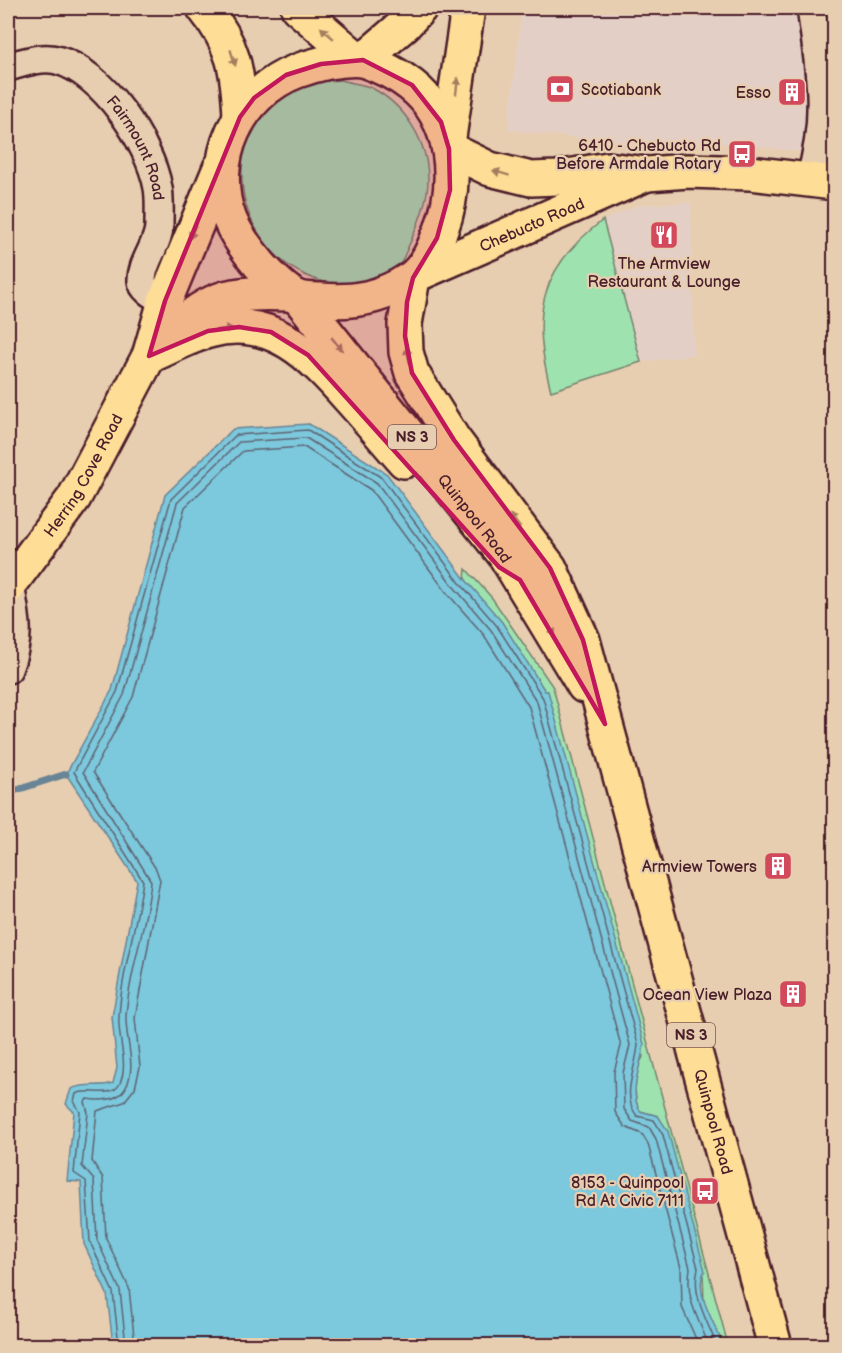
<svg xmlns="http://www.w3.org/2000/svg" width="842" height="1353" font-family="'Balsamiq Sans',sans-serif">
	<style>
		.built { fill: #e3cfc6 }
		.green { fill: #9ee3af; stroke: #74816d; stroke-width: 1.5 }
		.water { fill: #7cc8dc; stroke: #688495; stroke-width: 1.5 }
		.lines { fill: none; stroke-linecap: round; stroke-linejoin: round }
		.shore { stroke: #5e6372; stroke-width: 1.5 }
		.stream { stroke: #688495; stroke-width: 7 }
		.minor-casing { stroke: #4a1f2b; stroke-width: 32 }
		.major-casing { stroke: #4a1f2b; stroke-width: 38 }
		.minor { stroke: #e8ceb0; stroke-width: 27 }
		.major { stroke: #fedd96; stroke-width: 33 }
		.oneway { fill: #a47e60 }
		.marked { fill: #c2185b; fill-opacity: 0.2; stroke: #c2185b; stroke-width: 4.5; stroke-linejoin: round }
		.labels { text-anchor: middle; stroke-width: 4.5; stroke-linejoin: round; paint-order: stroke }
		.shield { fill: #e8ceb0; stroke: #795453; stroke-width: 1.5 }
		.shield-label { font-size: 15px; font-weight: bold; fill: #4a1f2b }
		.poi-label { font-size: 16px; fill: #4a1f2b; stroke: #e8ceb0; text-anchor: end }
		.street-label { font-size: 16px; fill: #4a1f2b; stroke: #e8ceb0 }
	</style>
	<rect width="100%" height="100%" fill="#e8ceb0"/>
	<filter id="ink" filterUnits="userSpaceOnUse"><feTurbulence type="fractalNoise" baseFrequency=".0167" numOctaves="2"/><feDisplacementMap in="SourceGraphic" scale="12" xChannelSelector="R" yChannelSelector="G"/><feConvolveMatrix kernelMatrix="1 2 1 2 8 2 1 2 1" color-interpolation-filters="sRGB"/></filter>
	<g filter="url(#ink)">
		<g class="built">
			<polygon points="522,8 799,8 812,102 810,138 801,152 739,144 647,146 508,130"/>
			<polygon points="691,202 694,355 641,362 603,220 639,205"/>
		</g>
		<g class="green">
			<path d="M341 80C351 83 363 84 372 88 406 106 429 143 428 182 427 212 408 245 397 273 387 277 377 281 367 284 352 287 335 285 321 281 227 254 209 116 309 83 319 80 331 81 341 80Z"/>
			<path d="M603 220 641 362 551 391C531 315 538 269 603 220Z"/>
			<path d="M466 569 492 598 553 687 728 1345H723L704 1303 703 1273 665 1129 658 1116 640 1111C632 1097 635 1071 643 1057L547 691H545L465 579Z"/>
		</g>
		<path class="water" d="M309 424 387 474 465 579 502 622 545 691H548L644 1044C642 1064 628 1091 640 1111L658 1116 668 1131 705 1271C692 1290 716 1325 723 1345H113L107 1294 84 1244 81 1182 67 1181 74 1112 66 1104 71 1089C85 1082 99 1088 113 1083L117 1068 112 1017 137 881 66 774 112 690 165 495 233 429Z"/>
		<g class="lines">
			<g class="shore">
				<path d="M119 1346 113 1292 90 1242 86 1181 74 1173 80 1112 74 1101 76 1094C87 1087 111 1099 119 1085 130 1065 117 1038 119 1017 121 975 137 924 143 881L74 772 117 692 171 499 236 435 308 430 382 478 460 583 497 626 543 698 638 1044C637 1067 620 1095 637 1116L654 1120 663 1135 698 1268C691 1296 707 1320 717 1346"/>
				<path d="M126 1346 120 1290 97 1240 94 1180 82 1166 88 1113 85 1102 87 1099C99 1101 118 1101 125 1089 138 1067 125 1040 126 1016 129 971 147 926 151 881L83 772 124 695 177 503 239 442 306 438 377 483 454 587 491 630 537 702 630 1045 623 1073 624 1109 632 1121 649 1127 656 1139 690 1268C685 1300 698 1317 709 1346"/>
				<polyline points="135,1346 129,1288 106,1238 103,1178 92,1161 97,1111 124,1102 135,1088 140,1067 135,1018 160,880 156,869 93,772 133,697 185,507 243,451 304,447 371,490 447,593 484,635 529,707 621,1046 614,1072 615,1112 625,1127 642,1134 648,1144 681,1268 682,1307 699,1346"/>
			</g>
			<polyline class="stream" points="8,793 66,774"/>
			<g class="minor-casing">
				<g id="minor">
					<path id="s1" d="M8 67C22 63 41 56 57 60 103 72 150 143 158 188 160 199 159 212 159 224 160 243 141 262 142 281 143 291 157 296 165 301"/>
					<path d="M810 180C829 115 820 72 811 8"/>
					<path d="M8 669C21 636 16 619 10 585"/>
				</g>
			</g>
			<g class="major-casing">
				<g id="major">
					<path d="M204 8C234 45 238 70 240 117"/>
					<polyline points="298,8 357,59"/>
					<path d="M363 60C380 66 397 74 411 85 455 119 459 182 441 230 434 247 426 269 410 279 382 298 353 303 320 300 313 300 304 300 297 297 284 291 270 276 260 265 248 251 237 237 230 220 207 161 238 93 297 71 317 64 342 58 363 60Z"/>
					<polyline points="363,60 405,24 420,8"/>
					<polyline points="448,144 468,8"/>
					<polyline points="449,149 490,169 531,179 557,178 608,169 647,174 688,171 750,173 834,183"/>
					<path id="s2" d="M418 274 642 176"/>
					<path id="s3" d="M413 278 405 324 406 352 412 373 454 440 550 568 583 640 775 1346"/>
					<path id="s4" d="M299 298 504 554 584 686"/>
					<path d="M163 342C209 295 227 292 291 294"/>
					<path d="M149 356C169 348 189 336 209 331 271 313 312 356 349 398 368 419 386 440 404 461"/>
					<path id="s5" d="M8 587 74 498 149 356 165 301 220 168"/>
				</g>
			</g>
			<use href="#minor" class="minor"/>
			<use href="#major" class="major"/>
		</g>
		<defs><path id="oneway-solid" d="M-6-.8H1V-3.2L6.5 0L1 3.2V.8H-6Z" transform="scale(1.5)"/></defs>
		<g class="oneway">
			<use href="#oneway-solid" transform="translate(327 33) rotate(-139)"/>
			<use href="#oneway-solid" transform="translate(233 58) rotate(73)"/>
			<use href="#oneway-solid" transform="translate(457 86) rotate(-83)"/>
			<use href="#oneway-solid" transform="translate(501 173) rotate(-163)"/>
			<use href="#oneway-solid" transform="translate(193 231) rotate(113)"/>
			<use href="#oneway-solid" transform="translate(224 329) rotate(-7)"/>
			<use href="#oneway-solid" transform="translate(337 344) rotate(50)"/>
			<use href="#oneway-solid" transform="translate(408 355) rotate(-102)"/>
			<use href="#oneway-solid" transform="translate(515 521) rotate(-127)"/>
			<use href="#oneway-solid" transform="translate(551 629) rotate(60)"/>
		</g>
	</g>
	<path class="marked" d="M363 60 412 85 441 122 449 149 450 190 437 238 413 278 407 302 405 336 412 373 454 440 550 568 583 640 605 724 520 580 499 567 308 355 271 332 239 327 208 331 149 356 165 301 240 117 254 98 286 75 321 64Z"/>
	<defs>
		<g id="bank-square" transform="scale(1.5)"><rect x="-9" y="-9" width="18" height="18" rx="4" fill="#d1495b" stroke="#e8ceb0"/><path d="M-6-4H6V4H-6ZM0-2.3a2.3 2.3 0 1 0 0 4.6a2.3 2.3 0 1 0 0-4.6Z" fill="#fff"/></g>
		<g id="building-square" transform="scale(1.5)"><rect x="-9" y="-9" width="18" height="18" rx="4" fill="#d1495b" stroke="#e8ceb0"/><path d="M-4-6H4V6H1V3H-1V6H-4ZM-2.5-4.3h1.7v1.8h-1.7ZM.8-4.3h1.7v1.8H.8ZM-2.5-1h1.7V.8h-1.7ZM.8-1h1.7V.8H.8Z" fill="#fff"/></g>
		<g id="bus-square" transform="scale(1.5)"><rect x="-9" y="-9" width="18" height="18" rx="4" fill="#d1495b" stroke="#e8ceb0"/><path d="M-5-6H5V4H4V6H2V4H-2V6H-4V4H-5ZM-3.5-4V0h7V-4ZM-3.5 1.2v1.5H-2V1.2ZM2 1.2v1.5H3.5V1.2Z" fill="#fff"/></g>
		<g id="restaurant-square" transform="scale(1.5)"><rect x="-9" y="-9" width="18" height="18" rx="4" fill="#d1495b" stroke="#e8ceb0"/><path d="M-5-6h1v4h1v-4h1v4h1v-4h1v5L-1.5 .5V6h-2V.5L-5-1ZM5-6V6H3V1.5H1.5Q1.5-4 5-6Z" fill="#fff"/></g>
	</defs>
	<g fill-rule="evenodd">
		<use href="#bank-square" x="560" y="89"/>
		<use href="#building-square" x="792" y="92"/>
		<use href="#bus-square" x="742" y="154"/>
		<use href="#restaurant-square" x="664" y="235"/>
		<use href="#building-square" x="778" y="866"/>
		<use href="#building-square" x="793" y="994"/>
		<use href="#bus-square" x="705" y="1191"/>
	</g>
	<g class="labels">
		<g class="shield">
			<rect x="388" y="425" width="48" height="24" rx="4.5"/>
			<rect x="667" y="1023" width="48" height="24" rx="4.5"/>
		</g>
		<g class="shield-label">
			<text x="412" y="442">NS 3</text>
			<text x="691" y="1040">NS 3</text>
		</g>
		<g class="poi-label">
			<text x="581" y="95" text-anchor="start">Scotiabank</text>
			<text x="771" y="98">Esso</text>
			<text x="721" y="151">6410 - Chebucto Rd<tspan x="721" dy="18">Before Armdale Rotary</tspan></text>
			<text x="664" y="269" text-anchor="middle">The Armview<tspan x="664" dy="18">Restaurant &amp; Lounge</tspan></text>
			<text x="757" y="872">Armview Towers</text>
			<text x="772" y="1000">Ocean View Plaza</text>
			<text x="684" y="1188">8153 - Quinpool<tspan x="684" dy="18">Rd At Civic 7111</tspan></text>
		</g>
		<g class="street-label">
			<text dy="6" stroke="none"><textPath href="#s1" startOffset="174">Fairmount Road</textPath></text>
			<text dy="6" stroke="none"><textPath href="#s2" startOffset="124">Chebucto Road</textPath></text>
			<text dy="6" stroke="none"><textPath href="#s5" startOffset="135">Herring Cove Road</textPath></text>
			<text dy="6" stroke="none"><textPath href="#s4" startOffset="282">Quinpool Road</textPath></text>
			<text dy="6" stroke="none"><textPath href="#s3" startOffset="914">Quinpool Road</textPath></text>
		</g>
	</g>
	<rect width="842" height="1353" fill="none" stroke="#e8ceb0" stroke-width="30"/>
	<rect x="15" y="15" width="812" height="1323" fill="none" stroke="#4a1f2b" stroke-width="2" filter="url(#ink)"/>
</svg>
